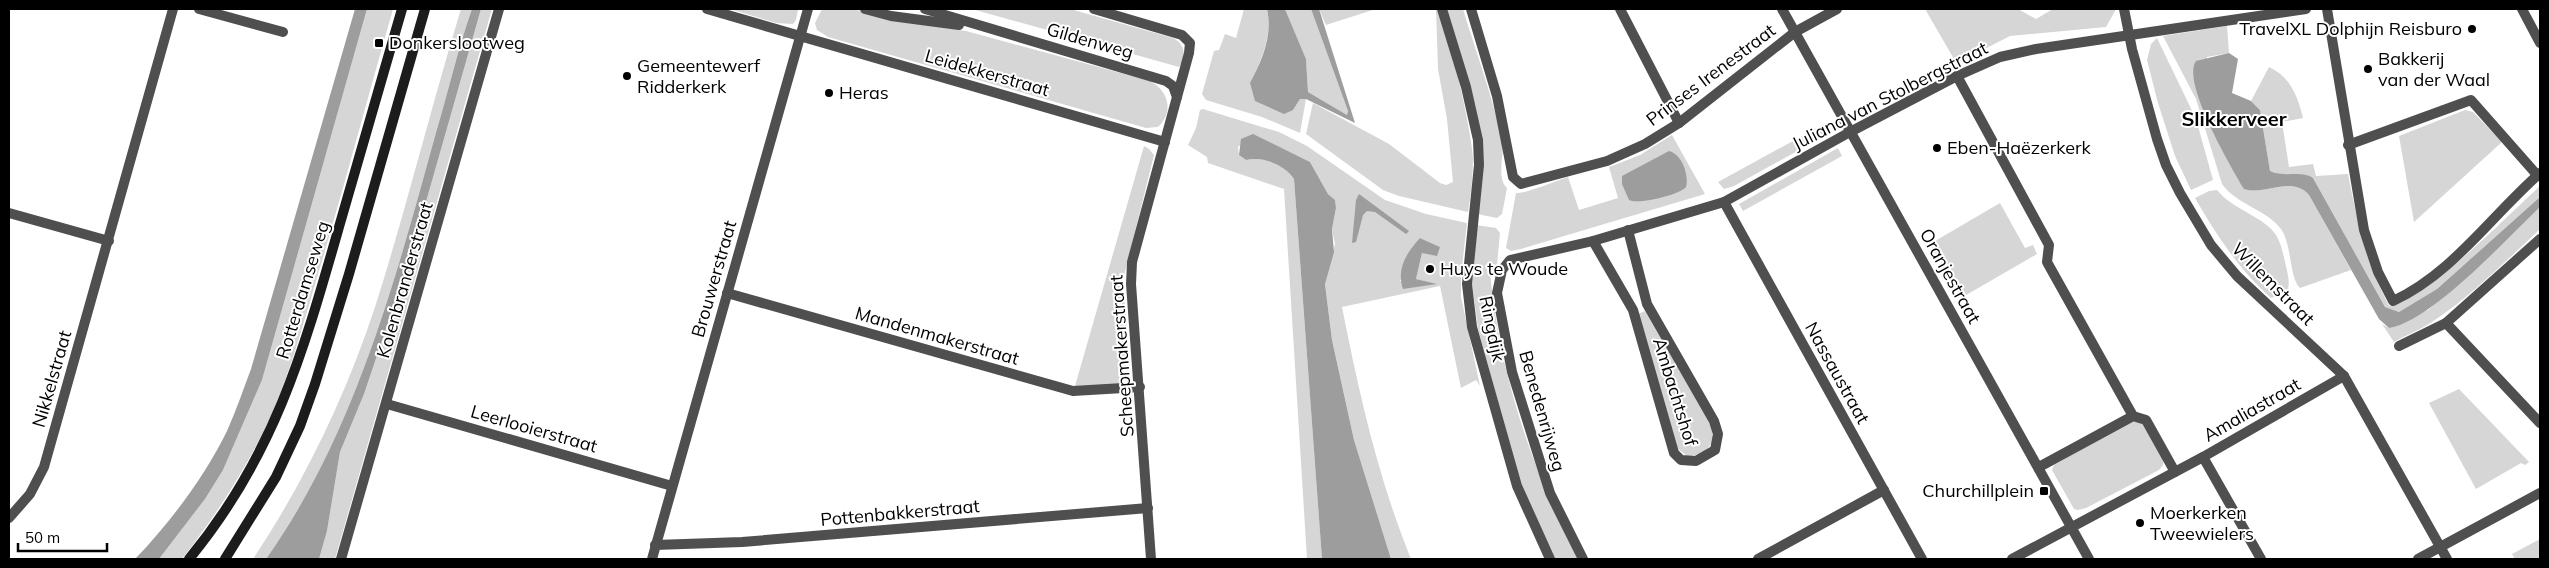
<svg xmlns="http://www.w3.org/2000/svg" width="2549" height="568" font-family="Mulish,sans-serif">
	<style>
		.green { fill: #d6d6d6; fill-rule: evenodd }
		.water { fill: #9d9d9d }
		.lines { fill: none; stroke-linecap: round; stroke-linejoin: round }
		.street { stroke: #4f4f4f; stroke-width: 10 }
		.secondary { stroke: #1c1c1c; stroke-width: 10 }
		.poi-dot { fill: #000; stroke: #fff; stroke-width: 2 }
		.labels { text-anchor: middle; stroke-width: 4; stroke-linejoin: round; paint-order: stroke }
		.poi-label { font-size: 18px; fill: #000; stroke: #fff; text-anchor: start }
		.street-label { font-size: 18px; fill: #000; stroke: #fff }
		.quarter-label { font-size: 20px; font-weight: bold; fill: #000; stroke: #fff }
	</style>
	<rect width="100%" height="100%" fill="#fff"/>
	<g class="green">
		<path d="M367 9H393C368 96 345 184 319 271 304 321 291 371 270 418 246 469 216 515 182 559H159L205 499 223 470 262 380Z"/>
		<path d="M461 9H472C458 48 449 89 437 129 396 277 356 432 266 559H253C305 481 347 393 376 304 407 206 431 107 461 9Z"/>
		<polygon points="481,9 492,9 335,559 319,559 327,531 340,452 364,394 410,258"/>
		<polygon points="730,9 797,9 798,10 796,20 793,24 776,23"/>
		<path d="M822 9H853L892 20 966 31 1150 81C1169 91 1174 112 1158 127L1146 128 828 37 817 30 815 23Z"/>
		<path d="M972 9H1070L1173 38C1186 45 1186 56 1179 67Z"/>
		<path d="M1244 9H1267C1273 36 1261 60 1250 84L1293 110 1300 99H1306L1300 133 1262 117 1206 100 1202 94 1214 51 1219 50 1225 34 1236 38Z"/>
		<polygon points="1285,9 1311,9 1348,111 1347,115 1308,92 1306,59"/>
		<polygon points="1319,9 1376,9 1326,25"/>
		<path d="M1436 9C1447 17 1473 138 1473 158 1473 176 1471 194 1468 212L1399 196 1383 190 1306 134 1313 103 1389 144 1440 183 1446 185 1453 182 1447 119 1438 69Z"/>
		<path d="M1447 9H1463C1476 52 1492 95 1502 140 1505 154 1496 178 1507 188L1502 214 1497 218 1477 214 1480 160Z"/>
		<polygon points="1925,9 2018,9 2036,19 2053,9 2115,9 2115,11 2106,27 2010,36 1959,62 1954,59"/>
		<path d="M2227 26 2229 53 2207 57 2206 116 2244 189C2266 196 2291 175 2309 195L2351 270 2300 288C2289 278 2292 244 2281 229 2266 209 2237 205 2222 184L2196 99 2163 36Z"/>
		<polygon points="2157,38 2196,119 2213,180 2191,190 2175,156 2158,103 2147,60 2151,44"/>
		<path d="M2269 67C2290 76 2298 97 2303 118L2282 122 2289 167 2313 164 2316 176 2348 174C2357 221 2367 264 2389 306 2429 297 2507 216 2540 186V197L2437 289 2399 312 2385 307 2313 178C2301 170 2284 178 2270 172L2260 110 2251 101Z"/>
		<path d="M1203 109 1279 132 1307 146 1385 200 1426 214 1467 223 1461 276V297L1480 386 1476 380 1461 388 1440 286 1342 307C1359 393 1378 478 1411 559H1391L1354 440 1332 340 1325 283 1335 244 1332 229 1336 208 1335 200 1328 194 1310 162 1253 135 1238 147 1239 155 1246 160C1263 156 1285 165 1294 179L1322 559H1307L1284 189 1208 163 1207 157 1188 145 1196 128 1200 110ZM1420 238 1440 247 1422 253 1416 279 1436 284 1400 281Z"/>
		<polygon points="2465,110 2473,112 2502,142 2414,222 2399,136"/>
		<polygon points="1824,124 1828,134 1734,186 1724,189 1718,182"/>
		<path d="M1672 135 1705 194 1521 249 1511 251 1506 248 1516 193C1525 194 1556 181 1568 177L1579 210 1618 198 1609 167 1640 155Z"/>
		<polygon points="1144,146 1149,149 1154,155 1123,280 1130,368 1123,383 1111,388 1075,386"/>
		<polygon points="1838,148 1842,156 1743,211 1739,204"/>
		<path d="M2217 190C2233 210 2265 217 2276 235 2281 243 2283 253 2285 262 2287 272 2291 282 2287 292L2271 298C2240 271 2215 233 2195 198L2209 191Z"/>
		<polygon points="2000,203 2025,248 2033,245 2037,254 1961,298 1930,244"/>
		<path d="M2540 207V229C2506 261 2471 296 2432 322 2420 330 2406 335 2394 342L2382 324 2389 328 2428 310Z"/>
		<path d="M1476 225 1496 228 1500 233 1497 265 1490 272C1499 373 1532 470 1578 559H1554L1519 480 1478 329 1472 283Z"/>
		<path d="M1645 311 1711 425C1716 444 1707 456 1687 456L1677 448 1638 314Z"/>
		<polygon points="2459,389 2529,462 2525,465 2521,463 2476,489 2429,403"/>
		<polygon points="2139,416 2164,456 2163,465 2159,470 2086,508 2078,510 2074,509 2052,470 2054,465"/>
		<polygon points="2540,539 2540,559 2515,559 2512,554"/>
	</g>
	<g class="water">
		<path d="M355 9H367L262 380 223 470 205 499 159 559H135C170 523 205 476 227 431 236 411 243 390 251 369Z"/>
		<path d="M472 9H481L410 258 364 394 340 452 327 531 319 559H266C356 432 396 277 437 129 449 89 458 48 472 9Z"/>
		<path d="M1267 9H1285L1306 59 1308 92 1347 115 1348 111 1311 9H1319L1355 123 1306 99H1300L1293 110 1284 114 1255 101 1250 83C1262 60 1273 36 1267 9Z"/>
		<path d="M2229 53 2238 59 2232 93 2251 101 2260 110 2270 171C2284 178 2301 170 2313 178L2385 307 2399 312 2437 289 2540 197V207C2506 239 2432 321 2389 328L2379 319 2309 195C2291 175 2266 196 2244 189 2231 167 2181 82 2196 61Z"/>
		<path d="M1253 134 1310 162 1328 194 1335 200 1336 208 1332 229 1334 252 1325 284 1332 340 1354 440 1391 559H1322L1294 179C1285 165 1263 156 1246 160L1239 155 1241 139Z"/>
		<path d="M1669 151C1682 154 1689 175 1686 187 1679 195 1638 205 1629 200L1622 184V176Z"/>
		<polygon points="1359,194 1409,231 1406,234 1375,212 1367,211 1363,215 1356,242 1352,243 1356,200"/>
		<path d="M1420 238 1440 247 1437 256 1422 253 1416 279 1437 284 1403 289C1396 269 1407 252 1420 238Z"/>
	</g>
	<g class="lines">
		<g class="street">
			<polyline points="199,9 283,32"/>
			<polyline points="707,9 1165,142"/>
			<polyline points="865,9 891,16 959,25"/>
			<polyline points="925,9 1166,81 1173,86 1177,97"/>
			<polyline points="1094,9 1182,35 1190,43 1189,53 1132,262 1131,284 1151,559"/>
			<polyline points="1442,9 1466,87 1478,140 1479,165 1467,284 1472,327 1517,486 1550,559"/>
			<polyline points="1471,9 1497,96 1513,177 1521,184 1607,161 1645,144 1679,123 1795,32 1837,9"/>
			<polyline points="1620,9 1679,123"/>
			<polyline points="1782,9 2089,559"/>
			<polyline points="2124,9 2132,49 2157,139 2166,165 2180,193 2211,245 2237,276 2344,376 2447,559"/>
			<path d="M2327 9 2364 230 2378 272 2393 301C2453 273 2491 216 2540 173"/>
			<polyline points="2522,9 2540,43"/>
			<polyline points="1957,76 2049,245 2047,262 2133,416"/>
			<polyline points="2348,145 2471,100 2538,176"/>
			<polyline points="1724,202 1922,559"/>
			<polyline points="9,213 109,241"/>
			<polyline points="1593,241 1633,310 1674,453 1681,460 1696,461 1715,450 1718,434 1714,421 1647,304 1628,230"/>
			<polyline points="727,293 1073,391 1140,387"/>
			<polyline points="2446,323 2540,423"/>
			<polyline points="2399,346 2446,323 2540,239"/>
			<polyline points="387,404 672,486"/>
			<polyline points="2203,457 2261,559"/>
			<polyline points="2039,467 2133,416 2146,420 2175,472"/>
			<polyline points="9,518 30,494 44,467 173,9"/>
			<polyline points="655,545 742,542 1148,508"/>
			<polyline points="341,559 499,9"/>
			<polyline points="652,559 808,9"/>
			<polyline points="1583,559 1550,493 1512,372 1497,293 1502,270 1510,260 1593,241 1724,202 1850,132 1957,76 2000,57 2036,49 2306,9"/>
			<polyline points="1758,559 1884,490"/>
			<polyline points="2012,559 2203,457 2344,376"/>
			<polyline points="2418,559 2540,493"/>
		</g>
		<g class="secondary">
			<path d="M189 559C274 456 303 353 339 227 360 155 381 82 402 9"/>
			<polyline points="225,559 276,477 300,426 315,384 349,274 425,9"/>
		</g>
	</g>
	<g class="poi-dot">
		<circle cx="2472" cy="29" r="5"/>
		<rect x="374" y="38" width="10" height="10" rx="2.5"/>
		<circle cx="2368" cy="69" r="5"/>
		<circle cx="627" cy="76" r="5"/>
		<circle cx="829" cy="93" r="5"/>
		<circle cx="1937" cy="148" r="5"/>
		<circle cx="1430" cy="269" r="5"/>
		<rect x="2039" y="486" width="10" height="10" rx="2.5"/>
		<circle cx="2140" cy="523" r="5"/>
	</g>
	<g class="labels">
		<g class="poi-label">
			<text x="2462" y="35" text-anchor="end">TravelXL Dolphijn Reisburo</text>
			<text x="389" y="49">Donkerslootweg</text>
			<text x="2378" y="65">Bakkerij<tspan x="2378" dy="21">van der Waal</tspan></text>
			<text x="637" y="72">Gemeentewerf<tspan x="637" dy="21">Ridderkerk</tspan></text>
			<text x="839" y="99">Heras</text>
			<text x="1947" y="154">Eben-Haëzerkerk</text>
			<text x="1440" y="275">Huys te Woude</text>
			<text x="2034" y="497" text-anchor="end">Churchillplein</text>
			<text x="2150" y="519">Moerkerken<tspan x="2150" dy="21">Tweewielers</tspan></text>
		</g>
		<g class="street-label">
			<text transform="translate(1090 41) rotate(16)" y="6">Gildenweg</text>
			<text transform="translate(987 73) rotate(16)" y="6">Leidekkerstraat</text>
			<text transform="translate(1711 75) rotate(-37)" y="6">Prinses Irenestraat</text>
			<text transform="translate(1890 96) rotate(-27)" y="6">Juliana van Stolbergstraat</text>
			<text transform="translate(1950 276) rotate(61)" y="6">Oranjestraat</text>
			<text transform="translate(714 279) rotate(-74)" y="6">Brouwerstraat</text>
			<text transform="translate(405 280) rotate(-74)" y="6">Kolenbranderstraat</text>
			<text transform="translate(2273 284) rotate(45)" y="6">Willemstraat</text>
			<text transform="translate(303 290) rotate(-73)" y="6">Rotterdamseweg</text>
			<text transform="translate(1492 329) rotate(78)" y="6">Ringdijk</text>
			<text transform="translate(937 336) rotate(16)" y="6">Mandenmakerstraat</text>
			<text transform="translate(1122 356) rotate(-94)" y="6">Scheepmakerstraat</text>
			<text transform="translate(1837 373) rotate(61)" y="6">Nassaustraat</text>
			<text transform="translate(52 379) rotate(-74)" y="6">Nikkelstraat</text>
			<text transform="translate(1675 392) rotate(73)" y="6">Ambachtshof</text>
			<text transform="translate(2252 410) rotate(-30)" y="6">Amaliastraat</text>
			<text transform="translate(1542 411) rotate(74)" y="6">Benedenrijweg</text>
			<text transform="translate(534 429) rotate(16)" y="6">Leerlooierstraat</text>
			<text transform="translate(900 513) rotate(-5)" y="6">Pottenbakkerstraat</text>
		</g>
		<g class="quarter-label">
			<text x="2234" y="126">Slikkerveer</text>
		</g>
	</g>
	<rect width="2549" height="568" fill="none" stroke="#000000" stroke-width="20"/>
	<path d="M18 543v8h89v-8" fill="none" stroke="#000000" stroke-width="2.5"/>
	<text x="25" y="543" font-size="15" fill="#000000" stroke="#ffffff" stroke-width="4" paint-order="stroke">50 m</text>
</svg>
